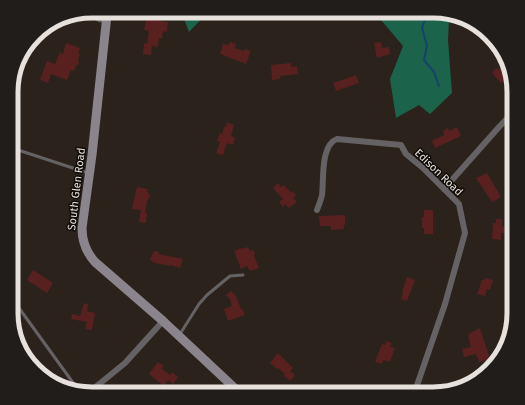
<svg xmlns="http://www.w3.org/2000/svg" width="525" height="405" font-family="'Fira Sans',sans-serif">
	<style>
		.forest { fill: #1b634a }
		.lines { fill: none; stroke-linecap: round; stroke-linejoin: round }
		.stream { stroke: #154369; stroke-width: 2 }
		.building { fill: #58211f }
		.service { stroke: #656266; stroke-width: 3 }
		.minor { stroke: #656266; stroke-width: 6 }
		.secondary { stroke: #8a858c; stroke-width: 9 }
		.labels { text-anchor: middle; stroke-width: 3; stroke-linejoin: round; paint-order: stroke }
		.street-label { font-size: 11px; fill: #e6e1dc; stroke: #100c09 }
		.rim { fill: none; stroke: #e6e1dc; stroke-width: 5 }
	</style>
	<rect width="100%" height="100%" fill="#2a221b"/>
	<g class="forest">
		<polygon points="412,11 413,14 449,20 448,40 452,93 430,114 419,105 396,118 390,79 403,46 381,20 342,12"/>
		<polygon points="182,14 206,14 189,32"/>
	</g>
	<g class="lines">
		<polyline class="stream" points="428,11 422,28 427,46 424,60 434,72 439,86"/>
	</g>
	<g class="building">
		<polygon points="148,14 160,14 159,21 168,22 167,32 163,31 162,39 159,38 158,47 152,46 151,55 143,54 144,43 147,44 149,31 144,30"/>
		<polygon points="230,42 236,44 235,48 244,51 245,49 251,51 246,64 220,54 223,44 229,45"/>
		<polygon points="381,42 382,48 389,47 390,54 377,58 374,43"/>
		<polygon points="66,43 80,48 78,53 80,54 78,59 79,63 76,66 74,71 71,70 67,80 51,74 48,83 40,80 47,61 55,64 60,52 63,54"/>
		<polygon points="507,62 509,71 503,77 505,79 501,83 492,73 496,68 498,70"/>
		<polygon points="291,63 291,67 297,66 298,74 280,76 280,79 272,80 271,65"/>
		<polygon points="356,75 359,83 336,91 333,83"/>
		<polygon points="227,122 234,125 231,136 235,138 233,145 227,143 223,155 216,153 220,141 217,141 220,133 222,134 224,127 226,127"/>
		<polygon points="457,127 461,136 435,148 432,141 444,135 443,131 448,128 449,131"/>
		<polygon points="487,173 501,197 492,202 476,178"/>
		<polygon points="278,183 281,187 284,185 291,193 292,191 296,195 293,198 297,202 289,208 285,204 283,207 279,202 283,199 273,188"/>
		<polygon points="137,187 148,189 147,192 150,195 149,198 147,201 145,213 147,213 146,223 139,222 141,210 132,209"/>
		<polygon points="424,210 433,210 433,234 424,234 424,228 422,228 422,217 424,217"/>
		<polygon points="345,215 345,225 344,225 344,229 331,230 331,226 320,226 319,216"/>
		<polygon points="496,219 502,219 502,226 505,227 504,233 501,233 501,240 492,239 493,223 496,223"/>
		<polygon points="248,247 250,251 252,250 255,252 254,256 259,268 250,271 247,266 241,269 234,251 241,248 241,249"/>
		<polygon points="154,251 159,252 158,254 183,259 180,268 170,265 170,266 155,263 150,260"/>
		<polygon points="33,270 53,283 47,293 27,280"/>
		<polygon points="407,277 415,280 407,301 401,299 403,292 402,292"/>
		<polygon points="485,278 493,280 490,290 487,289 485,296 477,294 482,280 484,280"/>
		<polygon points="231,291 236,296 241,309 242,309 245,315 228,321 224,309 232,306 230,299 226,295"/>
		<polygon points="84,303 88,304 87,311 95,313 92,330 85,329 87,322 71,319 72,314 80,316"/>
		<polygon points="480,328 490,359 479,362 476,354 464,357 462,349 471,347 468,334"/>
		<polygon points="386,341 392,343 390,347 395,348 390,362 383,360 382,364 375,362 382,344 385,345"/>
		<polygon points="278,353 293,368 290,371 295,375 290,381 284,376 285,374 278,368 277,369 270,363"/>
		<polygon points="158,362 164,366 162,369 170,375 172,372 178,377 173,384 168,380 164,386 149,374"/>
	</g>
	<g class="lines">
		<g class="service">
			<polyline points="12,148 88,173"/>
			<polyline points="11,297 79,391"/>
			<polyline points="180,334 199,304 207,295 230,276 243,275"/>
		</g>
		<g class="minor">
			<polyline points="92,15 99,19 107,20"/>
			<polyline points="444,189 499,127 514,111"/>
			<path d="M317 210C319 205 321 200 322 195 324 181 320 145 337 139L401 145 406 154 423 168 459 204 465 233 445 304 414 394"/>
			<polyline points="87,394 125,363 163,321"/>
		</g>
		<path class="secondary" d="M107 15 92 155 82 228C82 241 86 252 95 262L163 321 241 394"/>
	</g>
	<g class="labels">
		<g class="street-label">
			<text transform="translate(439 172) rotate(44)" y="4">Edison Road</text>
			<text transform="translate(76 189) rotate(-83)" y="4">South Glen Road</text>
		</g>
	</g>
	<path d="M0 0H525V405H0ZM92 18H433A74 74 0 0 1 507 92V313A74 74 0 0 1 433 387H92A74 74 0 0 1 18 313V92A74 74 0 0 1 92 18Z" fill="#211d1a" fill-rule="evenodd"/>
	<path class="rim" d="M92 18H433A74 74 0 0 1 507 92V313A74 74 0 0 1 433 387H92A74 74 0 0 1 18 313V92A74 74 0 0 1 92 18Z"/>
</svg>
